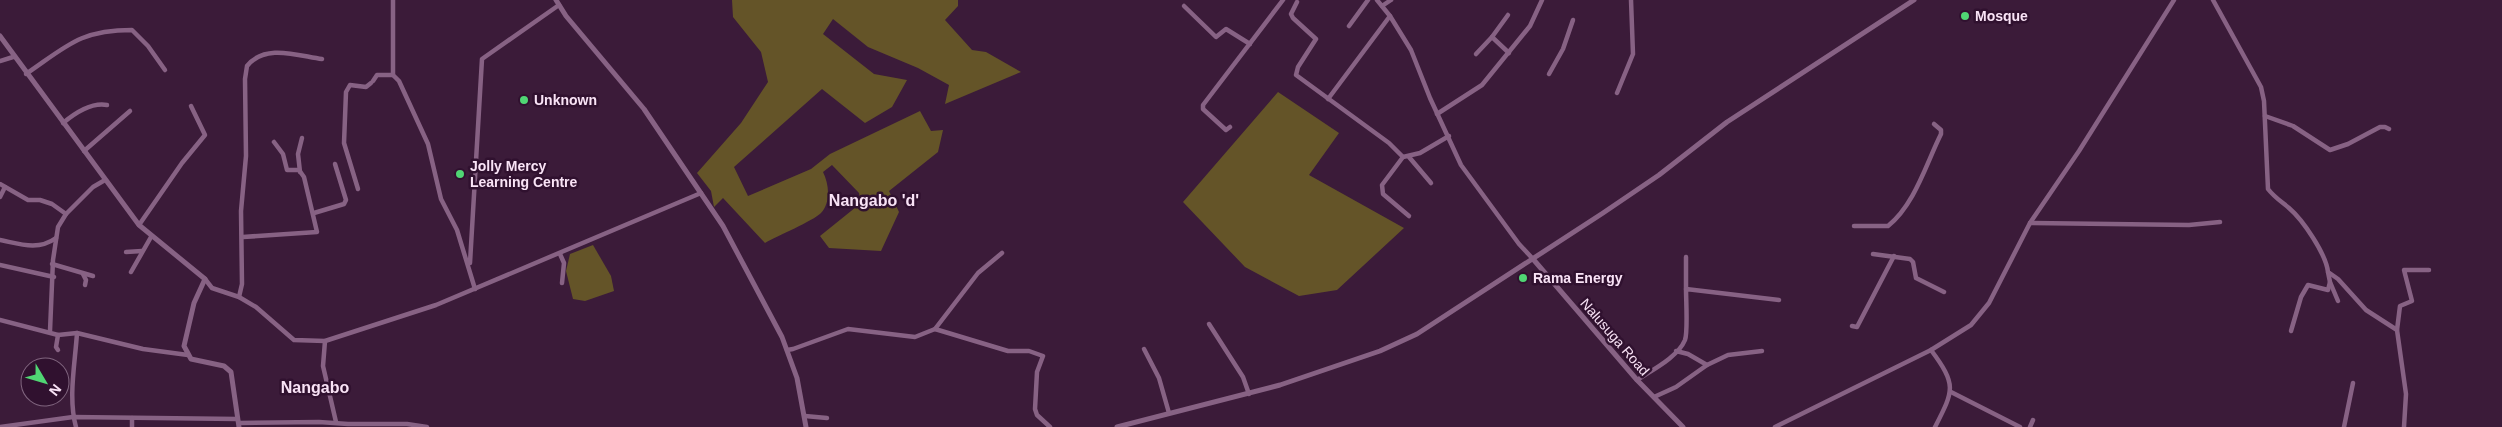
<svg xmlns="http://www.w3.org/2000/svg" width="2502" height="427" font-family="Arial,sans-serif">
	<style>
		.forest { fill: #645428 }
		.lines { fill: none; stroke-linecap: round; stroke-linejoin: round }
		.minor { stroke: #876284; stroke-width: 4.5 }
		.tertiary { stroke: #876284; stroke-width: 5 }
		.poi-dot { fill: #50d674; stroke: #30112f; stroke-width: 2 }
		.labels { text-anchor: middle; stroke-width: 5; stroke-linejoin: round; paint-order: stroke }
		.poi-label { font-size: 14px; font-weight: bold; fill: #f9e3f6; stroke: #30112f; text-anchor: start }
		.street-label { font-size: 14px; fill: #f9e3f6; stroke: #30112f }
		.quarter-label { font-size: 16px; font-weight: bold; fill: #f9e3f6; stroke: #30112f }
	</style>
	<rect width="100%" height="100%" fill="#3b1b39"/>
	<g class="forest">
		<path d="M732 0H958V6L945 20 972 50 986 52 1021 72 945 104 949 85 918 68 868 47 833 19 823 34 874 74 907 80 892 107 865 123 822 89 734 167 748 196 811 169 830 154 920 111 931 131 943 130 938 152 889 191 899 212 881 251 829 248 820 236 861 203 859 193 832 165 823 172C829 184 831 202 821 213 813 221 777 236 765 243L723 198 714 207 711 191 697 173 741 123 768 82 761 52 733 17Z"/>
		<polygon points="1278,92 1339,133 1309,175 1404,228 1337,290 1299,296 1245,267 1183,202"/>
		<polygon points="593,245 611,276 614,291 585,301 573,299 566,271 570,254"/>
	</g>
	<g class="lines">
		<g class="minor">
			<polyline points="393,0 393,75 399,81 428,144 441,199 457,230 475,289"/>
			<polyline points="1377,0 1390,16 1411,50 1430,98 1461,165 1519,244 1533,259"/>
			<path d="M2213 0 2261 87 2264 101 2268 189C2274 197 2282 202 2289 208 2303 220 2326 254 2328 272L2338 279 2366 310 2397 330 2406 394 2404 427"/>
			<polyline points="1297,2 1291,14 1293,18 1316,39 1298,67 1296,75 1389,143 1403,157"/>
			<polyline points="1184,6 1216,37 1226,29 1250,44"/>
			<polyline points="1382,6 1391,0"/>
			<polyline points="1508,15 1492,37 1509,53"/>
			<polyline points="1349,26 1368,0"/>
			<polyline points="1476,54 1492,37"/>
			<polyline points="0,61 13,57"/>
			<path d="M26 74C67 46 80 30 132 30L148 46 165 70"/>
			<polyline points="1549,74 1563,49 1573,20"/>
			<polyline points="373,81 377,75 393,75"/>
			<polyline points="1617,93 1633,54 1631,0"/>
			<polyline points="1328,99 1390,16"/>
			<polyline points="1437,114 1482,85 1530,26 1542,0"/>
			<polyline points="2265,116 2293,126 2330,150 2348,144 2380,127 2385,127 2389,129"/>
			<path d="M63 123C75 113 91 102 107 105"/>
			<polyline points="1230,127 1226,130 1203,109 1203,105 1283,0"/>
			<polyline points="84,151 130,111"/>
			<polyline points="1409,157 1431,183"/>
			<polyline points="300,172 298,154 302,138"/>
			<polyline points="0,184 28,200 40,200 52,204 66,214"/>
			<polyline points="358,189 344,143 346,92 350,85 366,87 371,83"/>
			<polyline points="0,197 5,187"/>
			<polyline points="314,213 344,204 346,200 335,164"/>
			<polyline points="1409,216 1383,194 1382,185 1403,157 1420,153 1449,136"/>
			<polyline points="2030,223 2189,225 2220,222"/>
			<polyline points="139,225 182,163 205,135 191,106"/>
			<path d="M1854 226H1888C1915 204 1926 164 1941 134V130L1934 124"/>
			<polyline points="243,237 317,232 304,177 299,170 287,170 283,154 274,142"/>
			<path d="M0 240C20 244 38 251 56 238"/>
			<polyline points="126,252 142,251"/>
			<polyline points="560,254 564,263 562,283"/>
			<polyline points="1873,254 1910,259 1913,262 1916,278 1944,292"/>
			<polyline points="470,263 482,59 559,5"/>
			<polyline points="52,264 93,276"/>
			<polyline points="0,265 54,277"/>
			<polyline points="131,272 151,237"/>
			<polyline points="2328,272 2330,282 2338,301"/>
			<polyline points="83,274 86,280 85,285"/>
			<polyline points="205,279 212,288 239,297 256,307 294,340 325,341 436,305 701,193"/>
			<polyline points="1686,289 1686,257"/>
			<path d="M239 297 242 284 241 211 246 156 245 79 247 66C265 43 299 56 322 59"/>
			<polyline points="0,320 58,335 77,333 143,349 188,355"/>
			<polyline points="1209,324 1243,377 1249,394"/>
			<polyline points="1852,326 1857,327 1894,256"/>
			<polyline points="935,329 978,273 1002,253"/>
			<polyline points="2397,330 2400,306 2412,301 2404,270 2429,270"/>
			<polyline points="50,331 53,260 58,227 66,214 93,187 105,180"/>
			<polyline points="2291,331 2301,297 2308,285 2328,290 2330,282"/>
			<polyline points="325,341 323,366 336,422"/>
			<polyline points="1144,349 1159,378 1169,413"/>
			<polyline points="58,350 56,347 58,335"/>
			<polyline points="787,350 793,349 848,329 915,337 935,329 1008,351 1029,351 1043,356 1037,372 1035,409 1037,415 1050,427"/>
			<path d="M1931 350C1957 385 1954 390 1935 427"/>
			<polyline points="1676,351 1688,354 1707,365 1728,355 1762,351"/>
			<path d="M1637 380C1652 370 1678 357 1685 340 1688 332 1686 300 1686 289L1779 300"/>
			<polyline points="1951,392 2020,427"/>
			<polyline points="1654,397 1676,387 1707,365"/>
			<polyline points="805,416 827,418"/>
			<polyline points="240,423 319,422 348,424 407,424 427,427"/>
			<polyline points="0,427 73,417 237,419"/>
			<path d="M76 427C68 398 75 364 77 333"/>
			<polyline points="132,427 132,418"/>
			<polyline points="1775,427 1931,350 1971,325 1989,303 2030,223 2079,151 2174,0"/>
			<polyline points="2030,427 2033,420"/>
			<polyline points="2344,427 2353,383"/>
		</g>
		<g class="tertiary">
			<polyline points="556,0 566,16 644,109 723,226 782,337 797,378 806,427"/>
			<polyline points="0,36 139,225 205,279 194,303 184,346 191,359 224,366 231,372 239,427"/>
			<polyline points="1533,259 1637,380 1683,427"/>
			<polyline points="1117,427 1280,385 1380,351 1417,334 1603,213 1659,175 1727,122 1914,0"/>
		</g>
	</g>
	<g class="poi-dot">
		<circle cx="1965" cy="16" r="5"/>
		<circle cx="524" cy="100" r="5"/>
		<circle cx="460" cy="174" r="5"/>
		<circle cx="1523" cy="278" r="5"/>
	</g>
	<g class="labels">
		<g class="poi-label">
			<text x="1975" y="21">Mosque</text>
			<text x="534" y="105">Unknown</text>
			<text x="470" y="171">Jolly Mercy<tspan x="470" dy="16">Learning Centre</tspan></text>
			<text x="1533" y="283">Rama Energy</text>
		</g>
		<g class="street-label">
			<text transform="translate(1615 337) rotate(49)" y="5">Nalusuga Road</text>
		</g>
		<g class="quarter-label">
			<text x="874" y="206">Nangabo 'd'</text>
			<text x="315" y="393">Nangabo</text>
		</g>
	</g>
	<g transform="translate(45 382) rotate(128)"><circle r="24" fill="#30112f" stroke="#80657f"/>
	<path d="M0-4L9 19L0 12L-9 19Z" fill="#50d674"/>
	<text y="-8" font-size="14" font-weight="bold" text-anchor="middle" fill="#f9e3f6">N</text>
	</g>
</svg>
